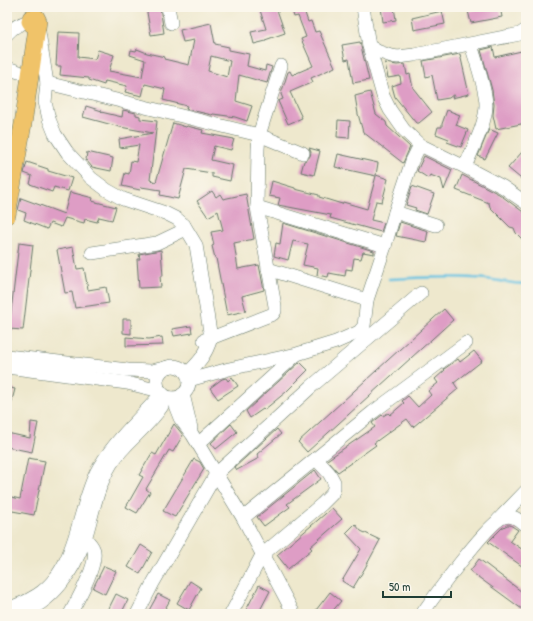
<svg xmlns="http://www.w3.org/2000/svg" width="533" height="621" font-family="'Patrick Hand',sans-serif">
	<style>
		.lines { fill: none; stroke-linecap: round; stroke-linejoin: round }
		.stream { stroke: #65c3e3; stroke-width: 2.5 }
		.building { fill: #de9dc5; fill-rule: evenodd }
		.minor-casing { stroke: #67796a; stroke-width: 14 }
		.major-casing { stroke: #67796a; stroke-width: 18 }
		.minor { stroke: #fff; stroke-width: 13 }
		.major { stroke: #f0c369; stroke-width: 17 }
	</style>
	<rect width="100%" height="100%" fill="#fbf7ec"/>
	<filter id="ink" filterUnits="userSpaceOnUse"><feTurbulence type="fractalNoise" baseFrequency=".025" numOctaves="2"/><feDisplacementMap in="SourceGraphic" scale="8" xChannelSelector="R" yChannelSelector="G"/><feConvolveMatrix kernelMatrix="1 2 1 2 8 2 1 2 1" color-interpolation-filters="sRGB"/></filter>
	<filter id="wash" filterUnits="userSpaceOnUse"><feTurbulence type="fractalNoise" baseFrequency=".012" numOctaves="4" result="noise"/><feDisplacementMap in="SourceGraphic" scale="16" xChannelSelector="R" yChannelSelector="G"/><feGaussianBlur stdDeviation="0.9" result="paint"/><feColorMatrix in="noise" values="0 0 0 0 0 0 0 0 0 0 0 0 0 0 0 0 0 1.4 0 .05"/><feComposite in="paint" operator="in"/></filter>
	<g filter="url(#wash)">
		<rect width="100%" height="100%" fill="#eee8cd"/>
		<g class="lines">
			<path class="stream" d="M389 279C417 278 445 276 473 278 491 278 508 284 526 284"/>
		</g>
		<g id="blocks">
			<g class="building">
				<polygon points="146,7 160,7 164,33 151,35"/>
				<polygon points="259,7 276,7 285,33 265,40 266,41 254,44 251,32 266,29"/>
				<polygon points="291,7 303,7 308,22 311,21 315,32 319,31 335,67 311,78 313,82 290,92 302,118 288,124 278,101 283,99 281,94 288,72 290,71 292,75 313,66 301,39 306,37 298,16 294,17"/>
				<polygon points="381,7 394,7 396,20 383,22"/>
				<polygon points="487,7 500,7 502,17 471,23 468,11"/>
				<polygon points="442,11 445,24 414,30 412,18"/>
				<path d="M211 23 215 44 229 47V50L249 54 247 66 265 71 266 65 272 67 267 83 239 75 236 101 252 106 247 121 235 117 213 114 212 115 186 109 187 106 163 100 165 89 145 84 142 96 125 92 127 86 105 81 104 85 89 80V78L60 75 61 66H56L58 32 79 33 78 57 95 59 98 50 114 55 109 71 142 77 145 60 130 55 131 50 136 51 137 49 147 53 165 57 164 59 189 65 194 40 183 42 180 30ZM211 56 230 61 227 77 208 71Z"/>
				<polygon points="360,42 369,80 353,83 349,59 345,60 342,45"/>
				<polygon points="493,47 495,57 526,50 526,123 496,129 493,115 494,105 492,90 481,50"/>
				<polygon points="460,54 469,94 452,98 454,94 449,98 437,100 432,75 426,77 423,61"/>
				<polygon points="385,63 397,65 405,64 407,75 410,74 413,88 432,112 419,123 416,123 395,97 392,86 401,83 400,76 388,78"/>
				<polygon points="370,92 376,114 386,122 387,126 410,147 403,163 363,132 358,114 355,96"/>
				<polygon points="86,106 102,111 101,112 122,117 123,110 136,113 136,115 140,116 140,119 157,121 150,180 156,182 173,123 186,127 187,126 203,130 202,133 234,139 231,150 214,146 211,160 233,165 230,181 212,177 212,173 186,169 178,199 160,195 161,190 141,187 140,190 122,186 125,173 129,174 131,161 136,162 139,145 120,148 119,139 153,133 120,127 83,117"/>
				<polygon points="447,110 460,115 456,125 468,130 461,147 447,142 449,139 436,134 438,127 442,127 442,124"/>
				<polygon points="338,120 350,121 349,138 337,137"/>
				<polygon points="489,129 498,133 485,159 478,156"/>
				<polygon points="309,148 320,151 314,175 301,172 304,161 308,159 310,156 311,152"/>
				<polygon points="87,152 113,158 111,171 92,167 86,160"/>
				<polygon points="522,152 526,155 526,183 508,168"/>
				<polygon points="338,154 378,163 376,175 388,179 382,202 376,201 371,220 384,223 381,232 330,218 331,215 278,205 280,198 269,196 272,181 295,188 295,189 319,195 319,197 342,204 343,202 367,209 376,176 335,167"/>
				<polygon points="424,156 452,170 444,190 441,179 430,175 428,178 417,171"/>
				<polygon points="27,162 48,169 48,171 72,178 68,191 54,187 52,192 30,184 32,176 24,173"/>
				<polygon points="462,175 499,194 526,214 526,243 516,233 514,228 510,227 490,207 489,203 456,190"/>
				<polygon points="412,186 434,194 427,214 415,210 416,208 406,205"/>
				<polygon points="212,191 216,197 220,194 223,199 246,194 254,239 234,243 238,269 259,265 264,290 242,296 246,311 227,315 216,258 215,258 212,246 214,245 211,232 223,230 218,211 208,217 197,201"/>
				<polygon points="70,192 93,198 92,201 116,207 112,220 99,217 97,222 85,219 84,223 65,218 61,227 50,223 47,229 24,220 26,213 18,210 21,198 64,214"/>
				<polygon points="400,222 428,231 426,242 396,236"/>
				<polygon points="283,223 374,251 374,254 363,252 361,259 354,258 352,270 346,269 345,276 329,273 328,277 317,275 318,268 303,265 308,244 293,241 288,260 274,256 276,243 280,244"/>
				<polygon points="19,243 33,245 23,330 9,329"/>
				<polygon points="73,247 77,269 84,268 88,290 106,287 109,303 75,308 72,292 65,293 57,250"/>
				<polygon points="161,250 163,276 160,276 161,287 139,288 137,259 140,259 139,254"/>
				<polygon points="444,309 453,320 307,452 298,442"/>
				<polygon points="123,319 131,319 131,334 123,333"/>
				<polygon points="191,326 192,333 174,336 172,329"/>
				<polygon points="126,337 149,339 162,337 163,345 126,346"/>
				<polygon points="474,351 482,361 454,383 458,389 413,427 407,419 374,443 376,445 338,472 327,460 375,427 372,423 382,415 383,416 388,413 390,415 404,403 402,401 408,396 418,407 431,395 428,391 438,383 435,379 445,370 444,369 458,359 460,362"/>
				<polygon points="300,362 308,370 286,392 264,410 263,409 250,418 246,411"/>
				<polygon points="232,377 238,386 218,399 210,388 222,379 226,378 228,381"/>
				<polygon points="7,387 15,389 9,412 7,411"/>
				<polygon points="31,422 38,423 32,452 7,447 7,433 30,438"/>
				<polygon points="174,424 183,435 173,452 169,450 146,489 150,492 137,513 126,507 143,477 139,475 152,453 156,455"/>
				<polygon points="231,424 237,432 216,449 211,443"/>
				<polygon points="277,429 281,434 257,454 259,458 237,470 235,467"/>
				<polygon points="28,458 45,461 34,515 7,510 7,496 20,499"/>
				<polygon points="194,459 200,462 204,469 175,517 163,511"/>
				<polygon points="315,470 321,479 287,504 290,507 264,526 257,517"/>
				<polygon points="332,508 342,519 310,547 312,549 288,569 277,555"/>
				<polygon points="355,524 361,531 380,540 365,568 353,588 342,581 361,549 346,533"/>
				<polygon points="507,525 510,525 518,530 510,541 526,552 526,569 488,542 502,528"/>
				<polygon points="141,545 152,552 140,574 128,567"/>
				<polygon points="479,559 526,595 526,612 470,571"/>
				<polygon points="104,566 116,571 105,594 93,588"/>
				<polygon points="190,581 201,588 189,610 177,603"/>
				<polygon points="259,585 270,591 258,614 244,614"/>
				<polygon points="330,592 341,601 330,614 313,614"/>
				<polygon points="116,594 128,600 121,614 106,614"/>
				<polygon points="158,594 170,600 162,614 147,614"/>
			</g>
		</g>
	</g>
	<g filter="url(#ink)">
		<use href="#blocks" fill-opacity="0" stroke="#67796a" stroke-width="1"/>
		<g class="lines">
			<g class="minor-casing">
				<g id="minor">
					<polyline points="168,7 171,23"/>
					<polyline points="363,7 369,46 377,51 391,56 398,57 414,55 520,34 526,30"/>
					<path d="M39 32 47 83 45 102 49 119 55 134 67 152 91 178 107 190 123 199 165 213 177 219 184 225 196 245 211 338C206 355 199 362 187 374"/>
					<path d="M7 34C13 27 21 23 30 21"/>
					<polyline points="369,46 383,96 390,110 404,130 420,145 465,167 503,187 526,203"/>
					<polyline points="7,68 19,72"/>
					<polyline points="47,83 259,135 303,153"/>
					<path d="M465 167C472 149 486 124 486 105 486 89 476 61 471 45"/>
					<polyline points="257,207 385,246"/>
					<polyline points="395,212 436,225"/>
					<polyline points="92,253 157,243 180,232 184,225"/>
					<polyline points="268,269 367,300"/>
					<polyline points="204,340 211,338 273,314 275,311 275,306 257,207 258,149 259,135 281,66"/>
					<polyline points="7,356 128,370 151,371 169,367"/>
					<circle cx="173" cy="382" r="16"/>
					<polyline points="7,367 127,383 160,391"/>
					<polyline points="189,380 229,369 297,354 336,342 359,332 364,326 367,300 385,246 395,212 412,161 420,145"/>
					<polyline points="183,394 191,428"/>
					<polyline points="172,398 180,418 192,434 243,518 294,614"/>
					<polyline points="198,444 296,355"/>
					<polyline points="243,518 373,412 466,343"/>
					<polyline points="498,520 526,491"/>
					<path d="M7 609C15 606 24 603 32 598 77 574 76 514 96 473 112 442 140 419 162 393"/>
					<path d="M19 614C53 603 74 571 85 539 93 513 97 487 111 464 125 442 148 428 162 406"/>
					<path d="M70 614C77 601 100 561 93 548 90 542 85 538 80 535"/>
					<polyline points="137,614 153,583 216,474 312,386 421,293"/>
					<polyline points="231,614 262,555 322,504 332,494 334,488 334,482 329,473 316,459"/>
					<path d="M422 614C433 598 489 521 504 517 513 514 520 521 526 526"/>
				</g>
			</g>
			<g class="major-casing">
				<polyline id="major" points="7,215 23,124 38,21 36,17 31,18 30,21 32,24 37,24"/>
			</g>
			<use href="#minor" class="minor"/>
			<use href="#major" class="major"/>
		</g>
	</g>
	<rect width="533" height="621" fill="none" stroke="#fbf7ec" stroke-width="24"/>
	<path d="M383 591v6h68v-6" fill="none" stroke="#1f3d34" stroke-width="2"/>
	<text x="389" y="591" font-size="12" fill="#1f3d34" stroke="#fbf7ec" stroke-width="3" paint-order="stroke">50 m</text>
</svg>
